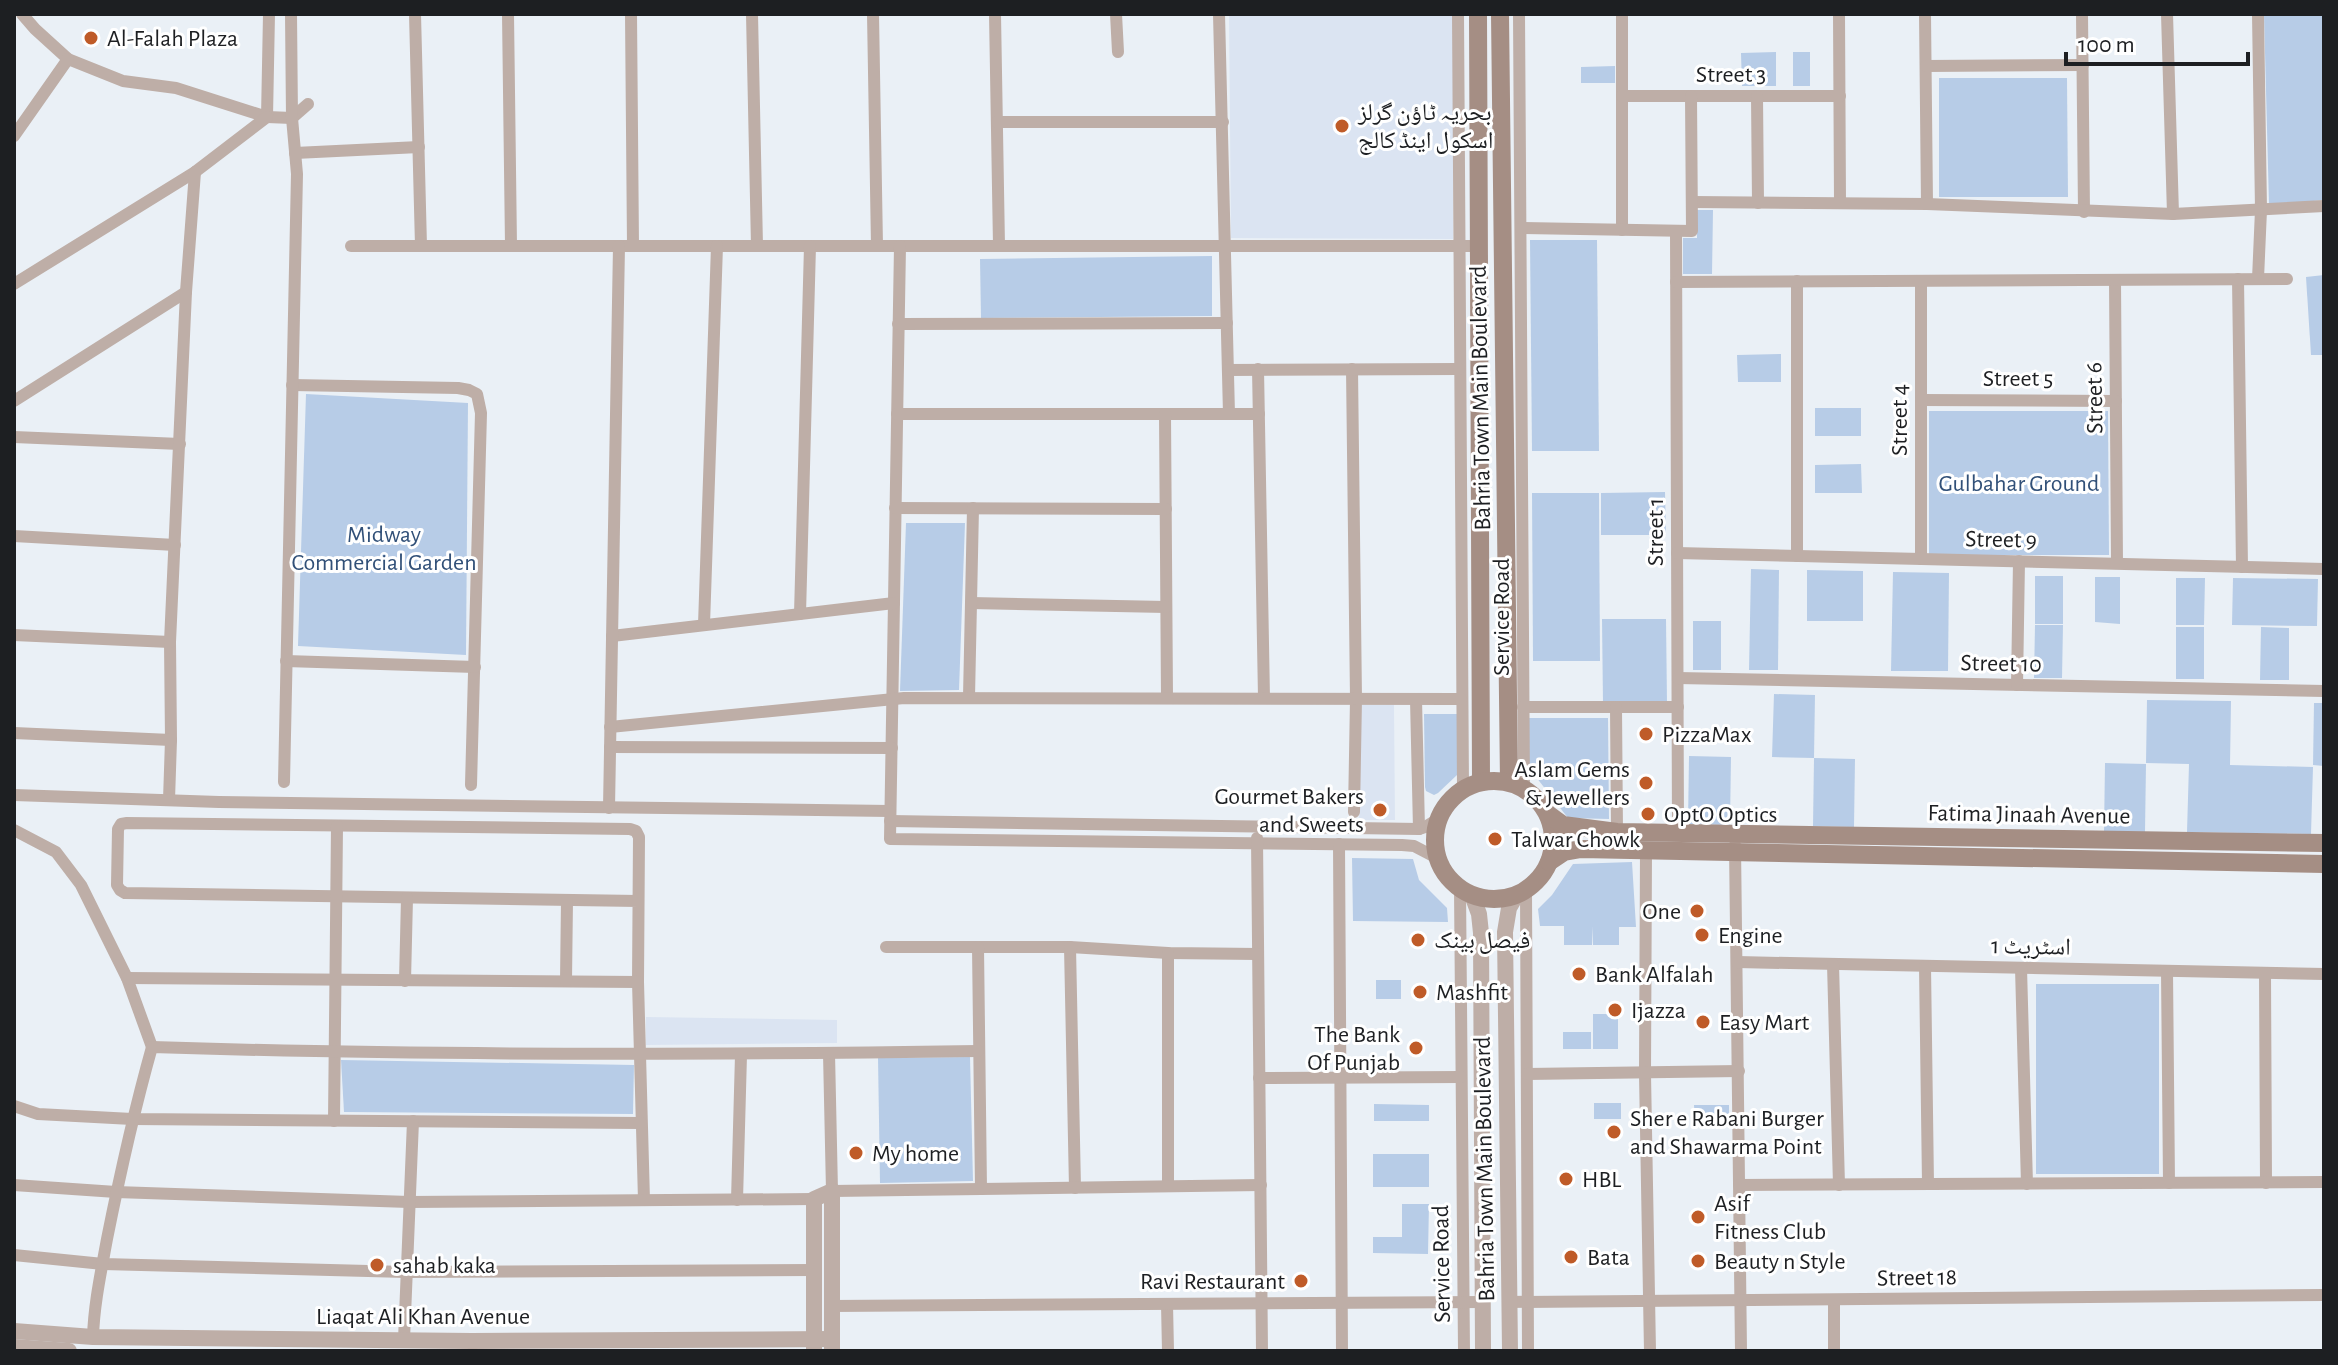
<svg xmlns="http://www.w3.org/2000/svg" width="2338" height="1365" font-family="'Alegreya Sans','Noto Naskh Arabic',sans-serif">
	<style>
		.built { fill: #dbe4f2 }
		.green { fill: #b7cce7 }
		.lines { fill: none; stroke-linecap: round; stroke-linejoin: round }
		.minor { stroke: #beaea7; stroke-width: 12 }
		.tertiary { stroke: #beaea7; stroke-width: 16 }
		.secondary { stroke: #a58e84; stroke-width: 18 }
		.poi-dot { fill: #bf5b28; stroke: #fff; stroke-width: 3 }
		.labels { text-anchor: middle; stroke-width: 6; stroke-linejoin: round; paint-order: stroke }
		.poi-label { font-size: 24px; fill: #1d1f22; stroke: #fff; text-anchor: start }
		.street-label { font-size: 24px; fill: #1d1f22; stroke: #fff }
		.park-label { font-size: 24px; fill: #315078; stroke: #fff }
	</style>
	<rect width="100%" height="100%" fill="#eaf0f6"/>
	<g class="built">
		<polygon points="1229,14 1454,14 1453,239 1231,238"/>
		<polygon points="1360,705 1394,705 1395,820 1359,820"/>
		<polygon points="646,1017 837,1020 837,1043 646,1045"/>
	</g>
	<g class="green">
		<polygon points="2264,14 2324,14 2324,200 2269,205"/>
		<polygon points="1776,52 1776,86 1742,86 1741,53"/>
		<rect x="1793" y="52" width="17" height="34"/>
		<polygon points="1615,66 1615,83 1581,83 1581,67"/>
		<polygon points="1939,78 2067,78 2068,197 1939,197"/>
		<polygon points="1697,210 1713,210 1712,274 1683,274 1683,238 1697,238"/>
		<polygon points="1530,240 1597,240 1599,451 1532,451"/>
		<polygon points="1212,256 1212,316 981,318 980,259"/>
		<polygon points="2324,275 2324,355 2311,355 2306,277"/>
		<polygon points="1781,354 1781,382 1738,382 1737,355"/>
		<polygon points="306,394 468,403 466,655 298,646"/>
		<rect x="1815" y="408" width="46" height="28"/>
		<polygon points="1929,411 2108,411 2109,555 1929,555"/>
		<polygon points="1861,464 1862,493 1815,493 1815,465"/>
		<polygon points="1665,492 1666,535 1601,535 1601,493"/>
		<polygon points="1532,493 1599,493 1600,661 1533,661"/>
		<polygon points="906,523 965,523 959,690 900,691"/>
		<polygon points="1751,569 1779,570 1778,670 1749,670"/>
		<polygon points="1807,570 1863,571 1863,621 1807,621"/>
		<polygon points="1893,572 1949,573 1948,671 1891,671"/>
		<rect x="2035" y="576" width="28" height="48"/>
		<polygon points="2095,577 2120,577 2120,624 2095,622"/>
		<polygon points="2176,578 2205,578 2204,625 2176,625"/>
		<polygon points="2233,578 2318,579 2317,626 2232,625"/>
		<polygon points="1602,619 1666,619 1667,703 1603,704"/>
		<rect x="1693" y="621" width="28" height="49"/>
		<polygon points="2035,625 2063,625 2062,678 2034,678"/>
		<rect x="2176" y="627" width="28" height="52"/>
		<polygon points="2261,627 2289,628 2289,680 2260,680"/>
		<polygon points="1774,694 1815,695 1814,758 1772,757"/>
		<polygon points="2147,700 2231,701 2230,765 2313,767 2311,834 2187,832 2189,764 2146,763"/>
		<polygon points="2314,703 2324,703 2324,766 2313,765"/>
		<polygon points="1424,714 1457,714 1457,775 1438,793 1434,795 1426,791 1425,787"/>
		<polygon points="1528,718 1608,718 1609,819 1568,818 1529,768"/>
		<polygon points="1689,756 1731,757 1730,825 1688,824"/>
		<polygon points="1814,758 1855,759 1854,827 1813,826"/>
		<polygon points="2105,763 2146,764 2145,832 2104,831"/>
		<polygon points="1352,858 1413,859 1419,880 1447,908 1448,922 1353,921"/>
		<polygon points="1632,862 1636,927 1619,927 1619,945 1593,945 1593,926 1592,945 1564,945 1564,926 1540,926 1538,909 1552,895 1573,864"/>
		<rect x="1376" y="980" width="25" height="19"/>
		<rect x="2036" y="984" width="123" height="190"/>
		<rect x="1593" y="1014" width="25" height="35"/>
		<rect x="1563" y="1032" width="28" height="17"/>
		<polygon points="970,1057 973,1181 880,1183 878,1058"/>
		<polygon points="341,1060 634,1065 633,1114 344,1112"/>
		<rect x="1594" y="1103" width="27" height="16"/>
		<polygon points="1374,1104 1429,1105 1429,1121 1374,1121"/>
		<polygon points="1694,1105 1729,1105 1729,1120 1695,1121"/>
		<rect x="1373" y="1154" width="56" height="33"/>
		<polygon points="1402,1204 1429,1204 1428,1254 1373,1253 1373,1237 1402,1237"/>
	</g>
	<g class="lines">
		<g class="minor">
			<polyline points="22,14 35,29 68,59 123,81 176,88 267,117 292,118 308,104"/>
			<polyline points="415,14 421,246"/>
			<polyline points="508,14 511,246"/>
			<polyline points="631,14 633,246"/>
			<polyline points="752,14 757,246"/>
			<polyline points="873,14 877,246"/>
			<polyline points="995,14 999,246"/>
			<polyline points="1116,14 1118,52"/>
			<polyline points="1219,14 1229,414"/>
			<polyline points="1458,14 1463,789"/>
			<polyline points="1519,14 1524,789"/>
			<polyline points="1622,14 1622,230"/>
			<polyline points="1839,14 1840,203"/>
			<polyline points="1925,14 1927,204"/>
			<polyline points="2082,14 2084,212"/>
			<polyline points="2167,14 2173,214"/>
			<polyline points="2258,14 2261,210 2258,279"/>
			<polyline points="1926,66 2083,65"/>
			<polyline points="1622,96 1840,96"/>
			<polyline points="1757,96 1758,203"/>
			<polyline points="267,117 269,14"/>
			<polyline points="997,122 1223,122"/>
			<polyline points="14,136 68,59"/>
			<polyline points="295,153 419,147"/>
			<polyline points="1693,202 1927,204 2173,214 2324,206"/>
			<polyline points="1521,228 1692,231 1691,96"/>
			<polyline points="1676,231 1678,833"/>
			<polyline points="351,246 1479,246"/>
			<polyline points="900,246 890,839 1402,845 1414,846 1437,858"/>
			<polyline points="2238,279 2242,567"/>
			<polyline points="2115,280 2117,563"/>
			<polyline points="1797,281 1797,556"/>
			<polyline points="1921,281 1921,559"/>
			<polyline points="1676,282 2287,279"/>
			<polyline points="14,284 195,172 267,117"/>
			<polyline points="898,324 1227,323"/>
			<polyline points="1258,369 1264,698"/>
			<polyline points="1352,369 1356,699 1354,812"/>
			<polyline points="1228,370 1459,369"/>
			<polyline points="292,385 458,388 469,390 477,394 481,413 471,785"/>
			<polyline points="1921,400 2116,401"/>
			<polyline points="14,401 186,292"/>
			<polyline points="897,414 1259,414"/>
			<polyline points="1165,414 1167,697"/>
			<polyline points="14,437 180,444"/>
			<polyline points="895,508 1166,509"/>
			<polyline points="14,536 175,545"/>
			<polyline points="1677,553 2324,569"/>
			<polyline points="971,603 1166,607"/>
			<polyline points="800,614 810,246"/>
			<polyline points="704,625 717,246"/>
			<polyline points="14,635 170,642 171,740 169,800"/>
			<polyline points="612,636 894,603"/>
			<polyline points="170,642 186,292 195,172"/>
			<polyline points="286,661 475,667"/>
			<polyline points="1678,678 2324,691"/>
			<polyline points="2017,685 2019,561"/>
			<polyline points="969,697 973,508"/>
			<polyline points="1416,699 1419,829"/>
			<polyline points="1523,707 1678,707"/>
			<polyline points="1616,707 1617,832"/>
			<polyline points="610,727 904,698 1461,699"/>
			<polyline points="14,733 171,740"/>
			<polyline points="610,747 892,748"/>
			<polyline points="284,782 297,174 292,118 291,14"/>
			<polyline points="14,795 219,802 890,811"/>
			<polyline points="609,808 619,246"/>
			<polyline points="890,821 1419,829 1425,827 1438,819"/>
			<polyline points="14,830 56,852 81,885 127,978 152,1047"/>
			<polyline points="1257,838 1262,1351"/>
			<polyline points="1339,844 1342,1351"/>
			<polyline points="1735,845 1741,1351"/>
			<polyline points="1646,850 1645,1074 1650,1351"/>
			<polyline points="1460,888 1464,1351"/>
			<polyline points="1526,890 1528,1351"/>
			<polyline points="638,901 125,893 120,890 117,885 118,829 121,824 127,823 630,829 636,831 639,837 638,982 644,1200"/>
			<polyline points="886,947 1070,947 1168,953 1258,954"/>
			<polyline points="978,947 981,1189"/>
			<polyline points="1070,947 1075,1188"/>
			<polyline points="1168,953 1168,1186"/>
			<polyline points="1737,962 2324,974"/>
			<polyline points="1833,964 1839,1185"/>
			<polyline points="1925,966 1928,1184"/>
			<polyline points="2021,968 2027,1184"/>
			<polyline points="2167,971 2169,1183"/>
			<polyline points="2265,973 2266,1183"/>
			<polyline points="127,978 638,982"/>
			<polyline points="405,981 407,898"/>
			<polyline points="566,981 567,900"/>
			<polyline points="829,1053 832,1191 1261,1185"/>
			<polyline points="1527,1074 1739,1071"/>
			<polyline points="1259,1078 1461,1077"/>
			<polyline points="14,1106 38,1114 132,1119 641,1123"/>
			<polyline points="334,1121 337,826"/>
			<polyline points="14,1185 116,1192 409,1202 814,1199"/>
			<polyline points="1739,1185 2324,1182"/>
			<polyline points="737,1200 741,1055"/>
			<polyline points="14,1255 103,1264 406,1272 813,1270"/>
			<polyline points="1834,1300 1834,1351"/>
			<polyline points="1510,1302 2324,1295"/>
			<polyline points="1167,1304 1168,1351"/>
			<polyline points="831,1306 1483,1302"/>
			<path d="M93 1337C94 1304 101 1272 107 1239 120 1174 134 1111 152 1047 427 1056 703 1055 978 1051"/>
			<polyline points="404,1340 413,1121"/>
		</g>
		<g class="tertiary">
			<polyline points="1472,895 1479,914 1481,933 1483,1351"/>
			<polyline points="14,1331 93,1337 472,1341 832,1339"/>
			<polyline points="14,1347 69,1351"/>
			<polyline points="814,1349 814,1199 832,1191 832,1351"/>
			<polyline points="1510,1351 1505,932 1509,908 1517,894"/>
		</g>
		<g class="secondary">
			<polyline points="1478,14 1481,782"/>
			<polyline points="1500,14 1509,782"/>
			<circle cx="1494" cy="840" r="59"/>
			<polyline points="1548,814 1563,825 1617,832 2324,843"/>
			<polyline points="1549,862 1564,852 1581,849 2324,864"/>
		</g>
	</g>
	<g class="poi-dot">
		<circle cx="91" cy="38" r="8"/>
		<circle cx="1342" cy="126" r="8"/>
		<circle cx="1646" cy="734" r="8"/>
		<circle cx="1646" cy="783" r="8"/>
		<circle cx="1380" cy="810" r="8"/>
		<circle cx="1648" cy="814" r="8"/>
		<circle cx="1495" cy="839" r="8"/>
		<circle cx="1697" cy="911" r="8"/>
		<circle cx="1702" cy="935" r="8"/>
		<circle cx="1418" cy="940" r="8"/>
		<circle cx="1579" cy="974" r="8"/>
		<circle cx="1420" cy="992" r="8"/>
		<circle cx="1615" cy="1010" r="8"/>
		<circle cx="1703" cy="1022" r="8"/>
		<circle cx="1416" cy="1048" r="8"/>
		<circle cx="1614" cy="1132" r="8"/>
		<circle cx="856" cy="1153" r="8"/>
		<circle cx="1566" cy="1179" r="8"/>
		<circle cx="1698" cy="1217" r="8"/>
		<circle cx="1571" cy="1257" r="8"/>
		<circle cx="1698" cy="1261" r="8"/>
		<circle cx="377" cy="1265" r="8"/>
		<circle cx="1301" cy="1281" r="8"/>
	</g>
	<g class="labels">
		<g class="poi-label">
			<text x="107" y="46">Al-Falah Plaza</text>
			<text x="1358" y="120">بحریہ ٹاؤن گرلز<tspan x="1358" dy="28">اسکول اینڈ کالج</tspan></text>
			<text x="1662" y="742">PizzaMax</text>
			<text x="1630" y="777" text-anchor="end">Aslam Gems<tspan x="1630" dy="28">&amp; Jewellers</tspan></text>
			<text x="1364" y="804" text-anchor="end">Gourmet Bakers<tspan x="1364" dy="28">and Sweets</tspan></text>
			<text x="1664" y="822">OptO Optics</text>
			<text x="1511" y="847">Talwar Chowk</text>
			<text x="1681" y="919" text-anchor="end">One</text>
			<text x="1718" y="943">Engine</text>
			<text x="1434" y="948">فیصل بینک</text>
			<text x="1595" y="982">Bank Alfalah</text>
			<text x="1436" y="1000">Mashfit</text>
			<text x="1631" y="1018">Ijazza</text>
			<text x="1719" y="1030">Easy Mart</text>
			<text x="1400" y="1042" text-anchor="end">The Bank<tspan x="1400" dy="28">Of Punjab</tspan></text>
			<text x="1630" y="1126">Sher e Rabani Burger<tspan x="1630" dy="28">and Shawarma Point</tspan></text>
			<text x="872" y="1161">My home</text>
			<text x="1582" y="1187">HBL</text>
			<text x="1714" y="1211">Asif<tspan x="1714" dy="28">Fitness Club</tspan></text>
			<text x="1587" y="1265">Bata</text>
			<text x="1714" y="1269">Beauty n Style</text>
			<text x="393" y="1273">sahab kaka</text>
			<text x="1285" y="1289" text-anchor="end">Ravi Restaurant</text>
		</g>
		<g class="street-label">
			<text x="1731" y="82">Street 3</text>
			<text x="2018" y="386">Street 5</text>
			<text transform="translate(1480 398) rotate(-91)" y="8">Bahria Town Main Boulevard</text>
			<text transform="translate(2094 398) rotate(-91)" y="8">Street 6</text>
			<text transform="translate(1899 420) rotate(-90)" y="8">Street 4</text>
			<text transform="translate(1655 532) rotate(-90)" y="8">Street 1</text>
			<text transform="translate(2001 539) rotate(1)" y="8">Street 9</text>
			<text transform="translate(1501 617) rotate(-90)" y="8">Service Road</text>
			<text transform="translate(2001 663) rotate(1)" y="8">Street 10</text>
			<text transform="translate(2029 814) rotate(1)" y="8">Fatima Jinaah Avenue</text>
			<text transform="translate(2031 946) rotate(1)" y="8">اسٹریٹ 1</text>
			<text transform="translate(1484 1169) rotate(-91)" y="8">Bahria Town Main Boulevard</text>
			<text transform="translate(1441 1264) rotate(-91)" y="8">Service Road</text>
			<text transform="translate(1917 1277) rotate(-1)" y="8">Street 18</text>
			<text x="423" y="1324">Liaqat Ali Khan Avenue</text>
		</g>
		<g class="park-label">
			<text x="2019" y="491">Gulbahar Ground</text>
			<text x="384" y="542">Midway<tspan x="384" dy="28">Commercial Garden</tspan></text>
		</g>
	</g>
	<rect width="2338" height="1365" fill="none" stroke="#1d1f22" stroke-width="32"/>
	<path d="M2066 52v12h182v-12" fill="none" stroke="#1d1f22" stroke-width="4"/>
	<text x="2078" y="52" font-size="24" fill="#1d1f22" stroke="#ffffff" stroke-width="6" paint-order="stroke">100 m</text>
</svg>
